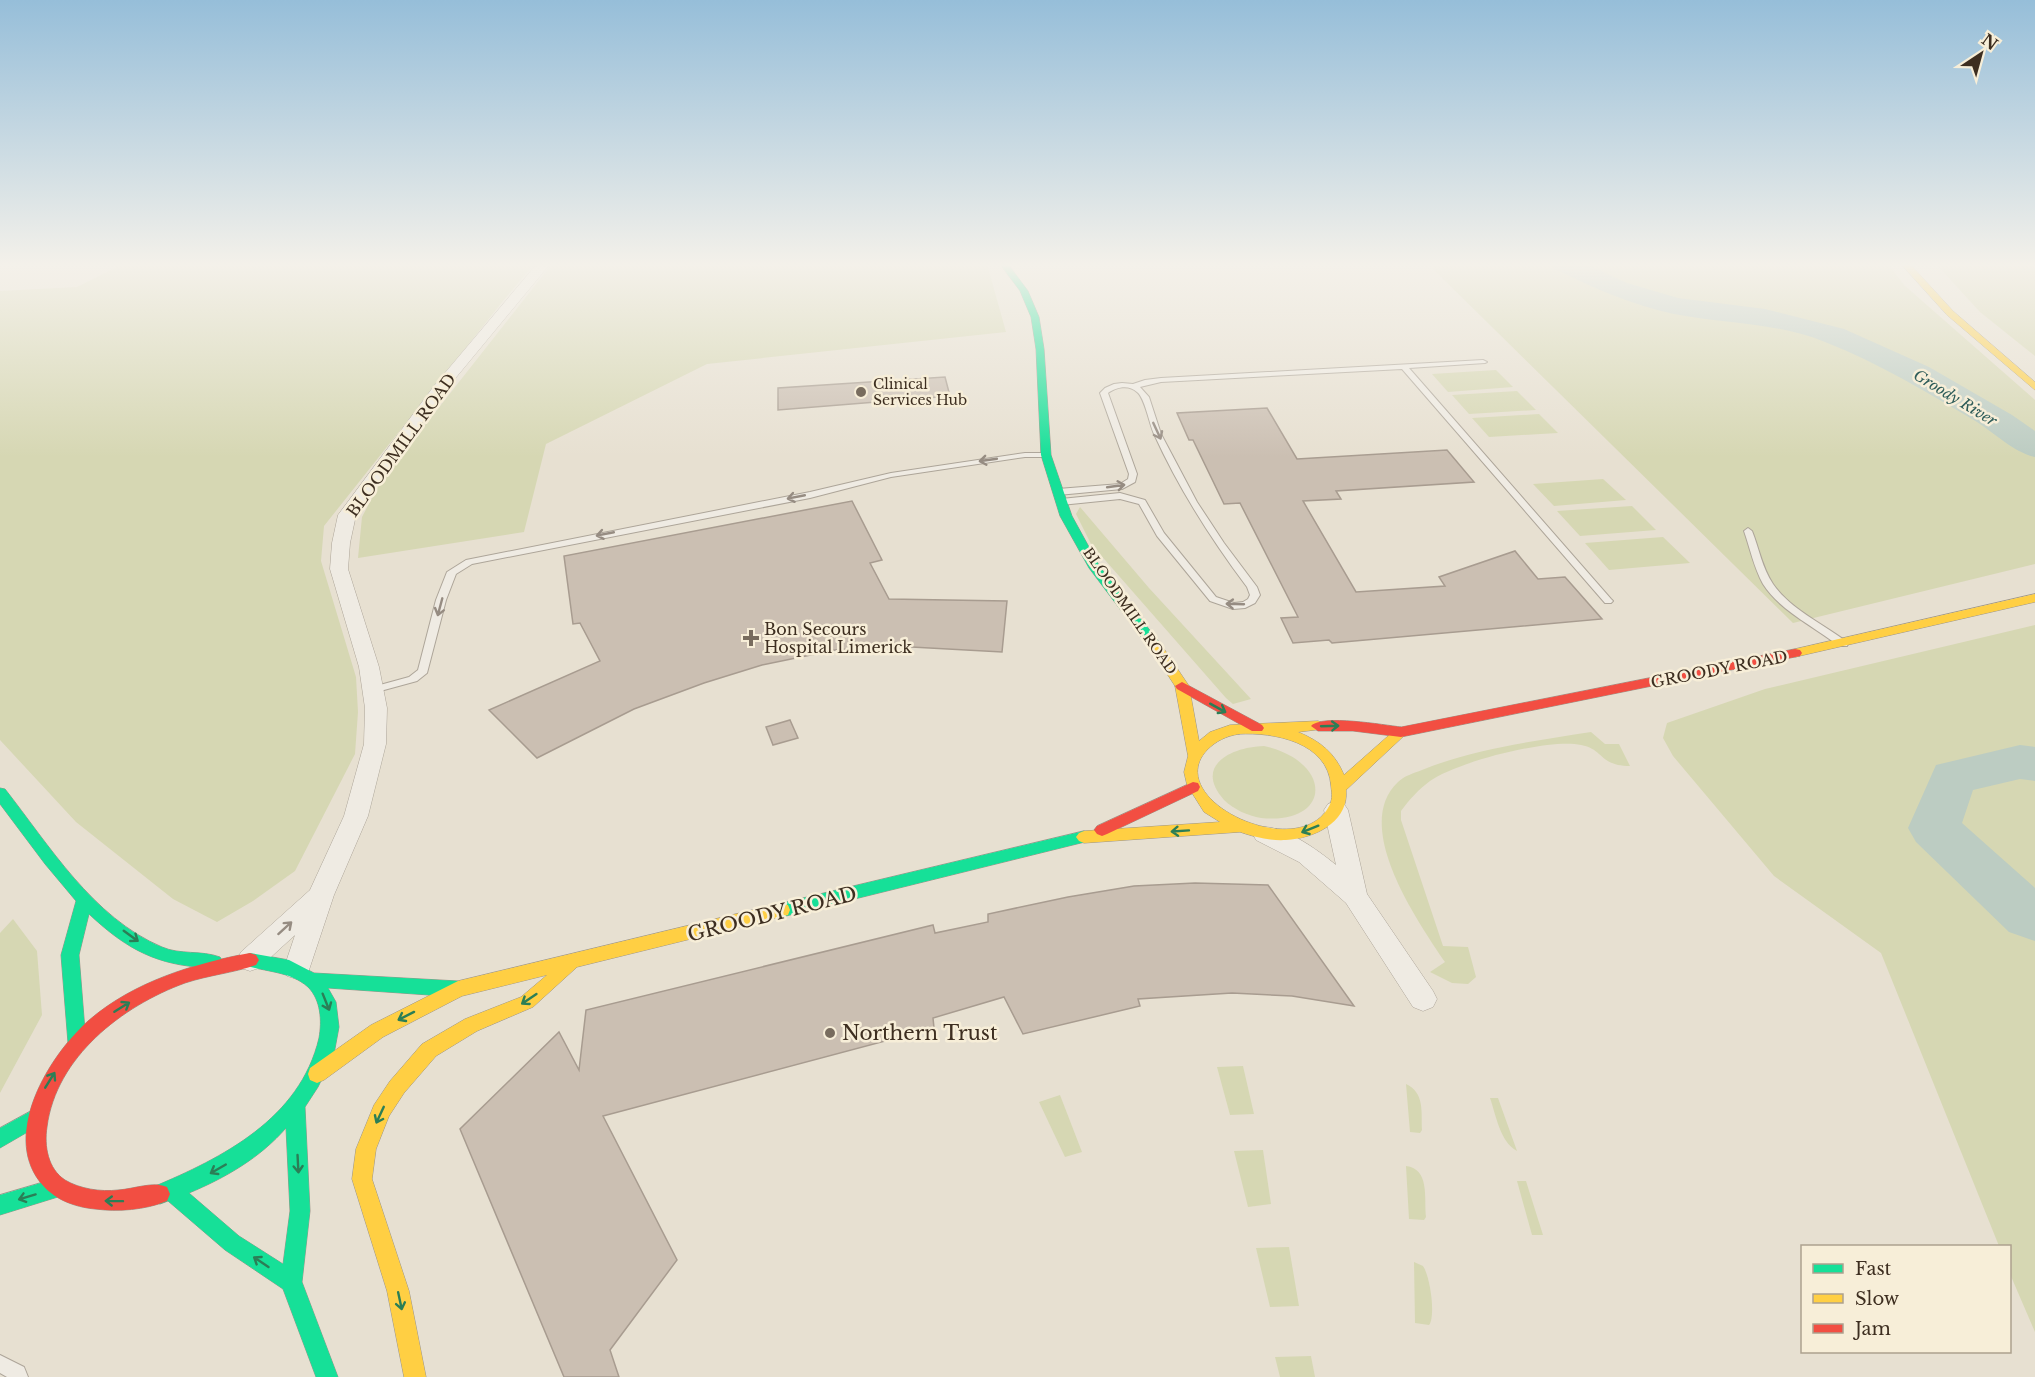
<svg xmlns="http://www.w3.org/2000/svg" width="2035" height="1377" font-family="'Libre Baskerville',serif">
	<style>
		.green { fill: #d6d7b3 }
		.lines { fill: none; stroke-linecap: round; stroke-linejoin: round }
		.river { fill: #bcccc2; fill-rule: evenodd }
		.building { fill: #cbbfb2; stroke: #a89c90; stroke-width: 1.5 }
		.lane-casing { stroke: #ada599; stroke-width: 2 }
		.street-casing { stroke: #ada599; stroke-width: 1 }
		.fast-casing { stroke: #9c958a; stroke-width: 1 }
		.slow-casing { stroke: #9c958a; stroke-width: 1 }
		.jam-casing { stroke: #9c958a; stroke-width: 1 }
		.lane { fill: #efebe3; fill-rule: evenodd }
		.street { fill: #efebe3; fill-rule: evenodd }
		.fast { fill: #16e098; fill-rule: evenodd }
		.slow { fill: #ffcf43; fill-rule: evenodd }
		.jam { fill: #f24e42; fill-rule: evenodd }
		.oneway { stroke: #968c82 }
		.oneway2 { stroke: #2b7e56 }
		.poi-dot { fill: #786c5e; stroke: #f7eed8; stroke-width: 2 }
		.labels { text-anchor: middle; stroke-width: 5; stroke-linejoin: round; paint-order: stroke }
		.far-poi-label { font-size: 14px; fill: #3d2e20; stroke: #f7eed8; text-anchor: start }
		.far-street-label { font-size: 14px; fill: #3d2e20; stroke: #f7eed8 }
		.far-water-label { font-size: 15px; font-style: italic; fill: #2f5d5a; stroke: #f7eed8 }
		.street-label { font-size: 16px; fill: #3d2e20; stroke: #f7eed8 }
		.poi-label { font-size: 16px; fill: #3d2e20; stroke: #f7eed8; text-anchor: start }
		.near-street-label { font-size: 20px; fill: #3d2e20; stroke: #f7eed8 }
		.near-poi-label { font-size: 20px; fill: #3d2e20; stroke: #f7eed8; text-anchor: start }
	</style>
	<rect width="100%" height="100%" fill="#e7e0d1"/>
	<g class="green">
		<polygon points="123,264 534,264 503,301 324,526 321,561 356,677 358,712 355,754 295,871 253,901 217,922 173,899 76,822 0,740 0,291 77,287"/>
		<polygon points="552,264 987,264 1006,332 707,364 546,444 524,532 358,558 362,517 381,481"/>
		<polygon points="1428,264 1888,264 1904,285 2035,400 2035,564 1793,623"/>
		<polygon points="1936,264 2035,264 2035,356 1980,312"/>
		<polygon points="1496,370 1513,387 1448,392 1432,374"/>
		<polygon points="1517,391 1536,410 1469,414 1452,395"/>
		<polygon points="1539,414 1558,433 1489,437 1472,418"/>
		<polygon points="1603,479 1626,500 1554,506 1533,484"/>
		<polygon points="1632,506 1656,530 1580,536 1557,511"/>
		<polygon points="1080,507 1149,588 1251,699 1233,704 1226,698 1091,544 1076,514"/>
		<polygon points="1663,537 1690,563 1609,570 1585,543"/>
		<polygon points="2035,625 2035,1332 2010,1274 2010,1246 1999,1246 1881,953 1774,876 1673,756 1663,738 1667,723 1765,689"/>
		<path d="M1591 732 1605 744H1619L1630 766C1599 766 1604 749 1581 745 1549 738 1457 762 1430 781 1419 789 1409 800 1401 811V820L1443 946 1468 947 1476 977 1468 984 1452 983 1430 972 1445 962C1418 922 1351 826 1398 782 1404 776 1414 773 1422 770 1476 748 1535 741 1591 732Z"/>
		<path d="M1264 746C1334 762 1332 825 1261 818 1248 816 1233 809 1224 800 1193 765 1232 747 1264 746Z"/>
		<polygon points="13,919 37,951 42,1015 0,1093 0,933"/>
		<polygon points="1243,1066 1254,1114 1230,1115 1217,1067"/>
		<path d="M1406 1084C1425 1093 1421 1112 1422 1130L1420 1133 1410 1132Z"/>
		<polygon points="1060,1095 1082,1152 1065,1157 1039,1102"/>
		<path d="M1490 1098H1498L1517 1151C1500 1142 1496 1115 1490 1098Z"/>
		<polygon points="1263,1150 1271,1204 1248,1207 1234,1151"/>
		<path d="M1406 1166C1430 1169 1424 1198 1426 1217L1424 1220 1409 1219Z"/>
		<polygon points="1517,1181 1526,1181 1543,1235 1532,1235"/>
		<polygon points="1289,1247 1299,1306 1270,1307 1256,1248"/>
		<path d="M1414 1262 1423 1266C1430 1276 1436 1316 1429 1325L1415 1323Z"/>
		<polygon points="1311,1356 1315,1377 1280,1377 1275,1357"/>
	</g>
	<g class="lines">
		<g class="river">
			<path d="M1551 264H1586L1627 283 1678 298 1765 309 1844 329 1929 367 2012 415 2035 431V457C2013 452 1996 434 1977 422 1928 393 1879 363 1825 342 1776 322 1724 324 1674 314 1632 305 1593 288 1555 269Z"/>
			<polygon points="2020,745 2035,747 2035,781 2020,779 1973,790 1962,823 2035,888 2035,941 2009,932 1916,842 1908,828 1936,765"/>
		</g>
	</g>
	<g class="building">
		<polygon points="945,377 950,396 778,410 778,388"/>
		<polygon points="1267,408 1297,459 1447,450 1474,482 1336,491 1341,499 1303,501 1356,592 1445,586 1439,577 1515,551 1538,579 1565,577 1602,619 1332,643 1329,640 1293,643 1281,618 1298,617 1240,503 1224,504 1193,440 1189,440 1177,413"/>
		<polygon points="852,501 882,560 870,563 889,599 1007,601 1002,652 893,646 835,650 762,665 704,683 634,709 537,758 489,710 600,661 580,623 573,624 564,556"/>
		<polygon points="790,720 798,738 773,745 766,727"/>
		<polygon points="1195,883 1268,885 1354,1006 1292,996 1232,993 1138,999 1140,1006 1023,1034 1004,997 933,1018 934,1028 603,1116 677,1260 610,1350 619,1377 564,1377 460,1129 559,1032 579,1070 586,1010 933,925 935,933 988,922 988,914 1068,897 1134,886"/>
	</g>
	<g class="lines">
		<g class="lane-casing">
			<g id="lane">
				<path d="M1483 360 1487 362 1485 363 1409 368 1611 599 1613 601 1611 603H1605L1402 369 1161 382 1140 387 1149 397 1161 434 1197 502 1224 543 1257 587 1260 595 1255 603 1245 608 1233 609 1210 601 1157 536 1139 504 1120 499 1061 505 1057 502 1061 499 1120 493 1145 500 1164 533 1216 597 1234 603 1243 602 1248 599 1250 595 1247 587C1211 539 1179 489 1154 434 1149 423 1145 398 1137 392 1129 384 1116 387 1108 393L1137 474 1135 482 1122 489 1058 495 1054 492 1058 489 1120 484 1128 479 1129 474 1100 393 1105 388 1114 384 1122 383 1133 384 1145 380 1161 378Z"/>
				<polygon points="1025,453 1046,453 1050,455 1046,457 1025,457 891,477 810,498 472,564 456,574 446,600 427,673 417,681 373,693 368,690 369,688 409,677 418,670 436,600 447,572 466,560 810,492 891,473"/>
				<path d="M1748 528 1752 531C1759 548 1762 568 1773 584 1790 609 1823 624 1847 642L1848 644 1847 646H1839C1815 627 1780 611 1763 584 1754 568 1750 548 1744 531Z"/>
				<polygon points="0,1355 24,1367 28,1377 7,1377 0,1373"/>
			</g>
		</g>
		<g class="street-casing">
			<g id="street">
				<polygon points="537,264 550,264 444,392 356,515 350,543 348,569 379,667 387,708 386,744 368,816 334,895 307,976 297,979 287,976 284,968 295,935 259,968 250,971 241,968 237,960 241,952 310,890 344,816 364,744 365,708 359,667 330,569 332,543 338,515 434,386"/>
				<path d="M1336 801 1344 804 1348 810 1367 894 1433 991 1437 999 1433 1007 1423 1011 1413 1007 1346 903 1299 862 1256 840 1253 834 1256 828C1279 821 1319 851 1336 865L1324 810 1328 804Z"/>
			</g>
		</g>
		<g class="fast-casing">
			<g id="fast">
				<polygon points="1000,264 1008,264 1028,291 1039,317 1044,349 1051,455 1072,516 1100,567 1160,643 1161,646 1160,649 1150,649 1089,568 1060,516 1041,455 1036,349 1031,317 1020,291"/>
				<path d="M0 788 5 789C49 845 93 918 162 947 180 955 201 950 220 957L223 962 220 967C212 970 205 968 197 967 151 963 122 945 89 914L79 955 86 1043 83 1049 77 1051 71 1049 68 1043 61 955 76 901 45 864 0 804Z"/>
				<polygon points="1084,831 1089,833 1092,837 1089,841 782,917 776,915 774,910 776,905 782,903"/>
				<path d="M250 953 289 960 314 973 458 981 464 984 467 989 464 994 458 997 328 988 336 1002 339 1027 334 1054 318 1087 305 1107 310 1211 302 1282 338 1377H316L283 1289 225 1250 168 1201 160 1204 153 1201 150 1194 153 1187C222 1158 300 1119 319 1038 322 1021 321 1000 308 987 290 971 265 972 244 965L241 960 244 955ZM286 1128 290 1211 283 1264 239 1236 189 1193C225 1178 260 1158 286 1128Z"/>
				<polygon points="31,1111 38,1114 41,1120 38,1126 0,1148 0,1128"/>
				<polygon points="54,1179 61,1182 64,1189 61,1196 0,1215 0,1195"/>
			</g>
		</g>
		<g class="slow-casing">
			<g id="slow">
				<polygon points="1901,264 1910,264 1953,311 2035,382 2035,390 1947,315"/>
				<polygon points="2035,594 2035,602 1795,657 1788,653 1795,649"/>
				<path d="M1155 642 1160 643 1189 686 1199 741 1210 732 1230 725 1318 721 1323 723 1325 726 1323 729 1298 732C1320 741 1335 753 1344 775L1396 729 1401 727 1408 732 1346 790C1349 822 1315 838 1286 840 1270 841 1255 837 1240 832L1084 843 1079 841 1076 837 1079 833 1084 831 1220 822 1204 812 1187 785 1184 772 1188 756 1175 686 1149 646ZM1239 734C1274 732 1328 742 1331 786 1332 795 1333 800 1328 808 1296 863 1161 799 1207 750 1216 741 1226 736 1239 734Z"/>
				<polygon points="782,903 788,905 790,910 788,915 577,967 533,1007 477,1031 436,1056 404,1093 389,1116 376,1149 372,1179 409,1291 426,1377 404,1377 387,1291 352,1179 356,1149 374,1105 390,1081 422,1044 465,1019 521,997 547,975 462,996 383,1037 324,1080 317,1083 310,1080 308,1074 310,1068 371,1025 458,981"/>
			</g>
		</g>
		<g class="jam-casing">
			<g id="jam">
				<path d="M1795 649 1800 650 1802 653 1800 656 1401 737 1353 731H1318L1311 726C1321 714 1384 725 1401 727Z"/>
				<polygon points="1182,682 1262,725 1264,728 1262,731 1252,731 1177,689 1175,686"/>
				<polygon points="1193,782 1198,783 1200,787 1198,791 1107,834 1102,836 1097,834 1094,830 1097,826"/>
				<path d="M250 953 256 955 259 960 256 965C233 973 209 975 185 983 122 1006 56 1057 47 1127 44 1146 48 1169 65 1180 80 1189 101 1192 118 1190 134 1189 153 1181 167 1187L170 1194 167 1201C145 1210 118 1212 95 1209 74 1207 53 1199 40 1182 2 1133 49 1056 88 1021 133 982 192 964 250 953Z"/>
			</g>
		</g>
		<use href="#lane" class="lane"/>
		<use href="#street" class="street"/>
		<use href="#fast" class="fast"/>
		<use href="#slow" class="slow"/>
		<use href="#jam" class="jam"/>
	</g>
	<defs><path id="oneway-shaft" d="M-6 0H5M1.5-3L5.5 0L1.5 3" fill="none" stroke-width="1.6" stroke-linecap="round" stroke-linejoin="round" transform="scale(1.5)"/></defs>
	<g class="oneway">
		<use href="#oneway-shaft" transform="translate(1157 431) rotate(65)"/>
		<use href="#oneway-shaft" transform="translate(988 460) rotate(172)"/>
		<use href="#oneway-shaft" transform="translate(1116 486) rotate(-8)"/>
		<use href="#oneway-shaft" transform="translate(796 497) rotate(169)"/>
		<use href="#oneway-shaft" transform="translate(605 534) rotate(169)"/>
		<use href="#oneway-shaft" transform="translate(1235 604) rotate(-178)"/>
		<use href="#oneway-shaft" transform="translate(440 607) rotate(105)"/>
		<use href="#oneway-shaft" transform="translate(285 928) rotate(-42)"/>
	</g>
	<g class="oneway2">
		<use href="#oneway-shaft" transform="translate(1218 708) rotate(29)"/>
		<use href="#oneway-shaft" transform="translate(1330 726) rotate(-2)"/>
		<use href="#oneway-shaft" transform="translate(1310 829) rotate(158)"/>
		<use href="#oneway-shaft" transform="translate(1180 831) rotate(176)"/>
		<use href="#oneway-shaft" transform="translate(131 936) rotate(36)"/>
		<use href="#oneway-shaft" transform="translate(529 999) rotate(146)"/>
		<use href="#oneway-shaft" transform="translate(326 1002) rotate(68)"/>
		<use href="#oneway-shaft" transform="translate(122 1007) rotate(-32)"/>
		<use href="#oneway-shaft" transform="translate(406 1016) rotate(153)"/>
		<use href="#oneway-shaft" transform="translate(50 1080) rotate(-58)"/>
		<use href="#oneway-shaft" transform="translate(380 1115) rotate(115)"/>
		<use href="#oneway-shaft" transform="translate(298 1164) rotate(87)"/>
		<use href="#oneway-shaft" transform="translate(218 1169) rotate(150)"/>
		<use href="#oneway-shaft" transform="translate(27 1197) rotate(163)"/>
		<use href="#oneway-shaft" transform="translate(114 1201) rotate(-179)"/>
		<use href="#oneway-shaft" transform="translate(261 1262) rotate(-146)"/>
		<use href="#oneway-shaft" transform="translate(400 1301) rotate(78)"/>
	</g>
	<linearGradient id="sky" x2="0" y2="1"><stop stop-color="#96bed9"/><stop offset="0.58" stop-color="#f4f1ea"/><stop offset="1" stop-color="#f4f1ea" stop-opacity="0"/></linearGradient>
	<rect width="2035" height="457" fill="url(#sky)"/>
	<g class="poi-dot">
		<circle cx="861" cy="392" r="6"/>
		<path d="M748 629h6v6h6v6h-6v6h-6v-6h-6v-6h6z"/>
		<circle cx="830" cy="1033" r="6"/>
	</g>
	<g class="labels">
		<g class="far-poi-label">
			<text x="873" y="389">Clinical<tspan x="873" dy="16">Services Hub</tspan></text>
		</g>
		<g class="far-street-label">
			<text transform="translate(1130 611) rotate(55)" y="5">BLOODMILL ROAD</text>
		</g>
		<g class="far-water-label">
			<text transform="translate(1955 398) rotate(31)" y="5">Groody River</text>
		</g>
		<g class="street-label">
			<text transform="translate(401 445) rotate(-54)" y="6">BLOODMILL ROAD</text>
			<text transform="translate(1719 669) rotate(-11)" y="6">GROODY ROAD</text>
		</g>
		<g class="poi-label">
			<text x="764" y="635">Bon Secours<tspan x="764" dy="18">Hospital Limerick</tspan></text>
		</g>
		<g class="near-street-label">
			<text transform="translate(772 914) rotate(-14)" y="7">GROODY ROAD</text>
		</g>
		<g class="near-poi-label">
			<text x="842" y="1040">Northern Trust</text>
		</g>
	</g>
	<rect x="1801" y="1245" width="210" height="108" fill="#f7eed8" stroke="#ada18e" stroke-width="1.5"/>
	<rect x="1813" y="1264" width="30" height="9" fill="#16e098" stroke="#ada18e" stroke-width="1.5"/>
	<text x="1855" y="1275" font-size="18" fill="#3d2e20">Fast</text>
	<rect x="1813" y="1294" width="30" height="9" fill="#ffcf43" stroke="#ada18e" stroke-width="1.5"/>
	<text x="1855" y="1305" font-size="18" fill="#3d2e20">Slow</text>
	<rect x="1813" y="1324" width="30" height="9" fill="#f24e42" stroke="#ada18e" stroke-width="1.5"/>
	<text x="1855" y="1335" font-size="18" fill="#3d2e20">Jam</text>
	<g transform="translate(1981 54) rotate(36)" stroke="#f7eed8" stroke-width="4.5" paint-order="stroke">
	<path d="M0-4.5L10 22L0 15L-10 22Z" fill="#3d2e20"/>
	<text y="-9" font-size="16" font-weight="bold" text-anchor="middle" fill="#3d2e20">N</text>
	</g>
</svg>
